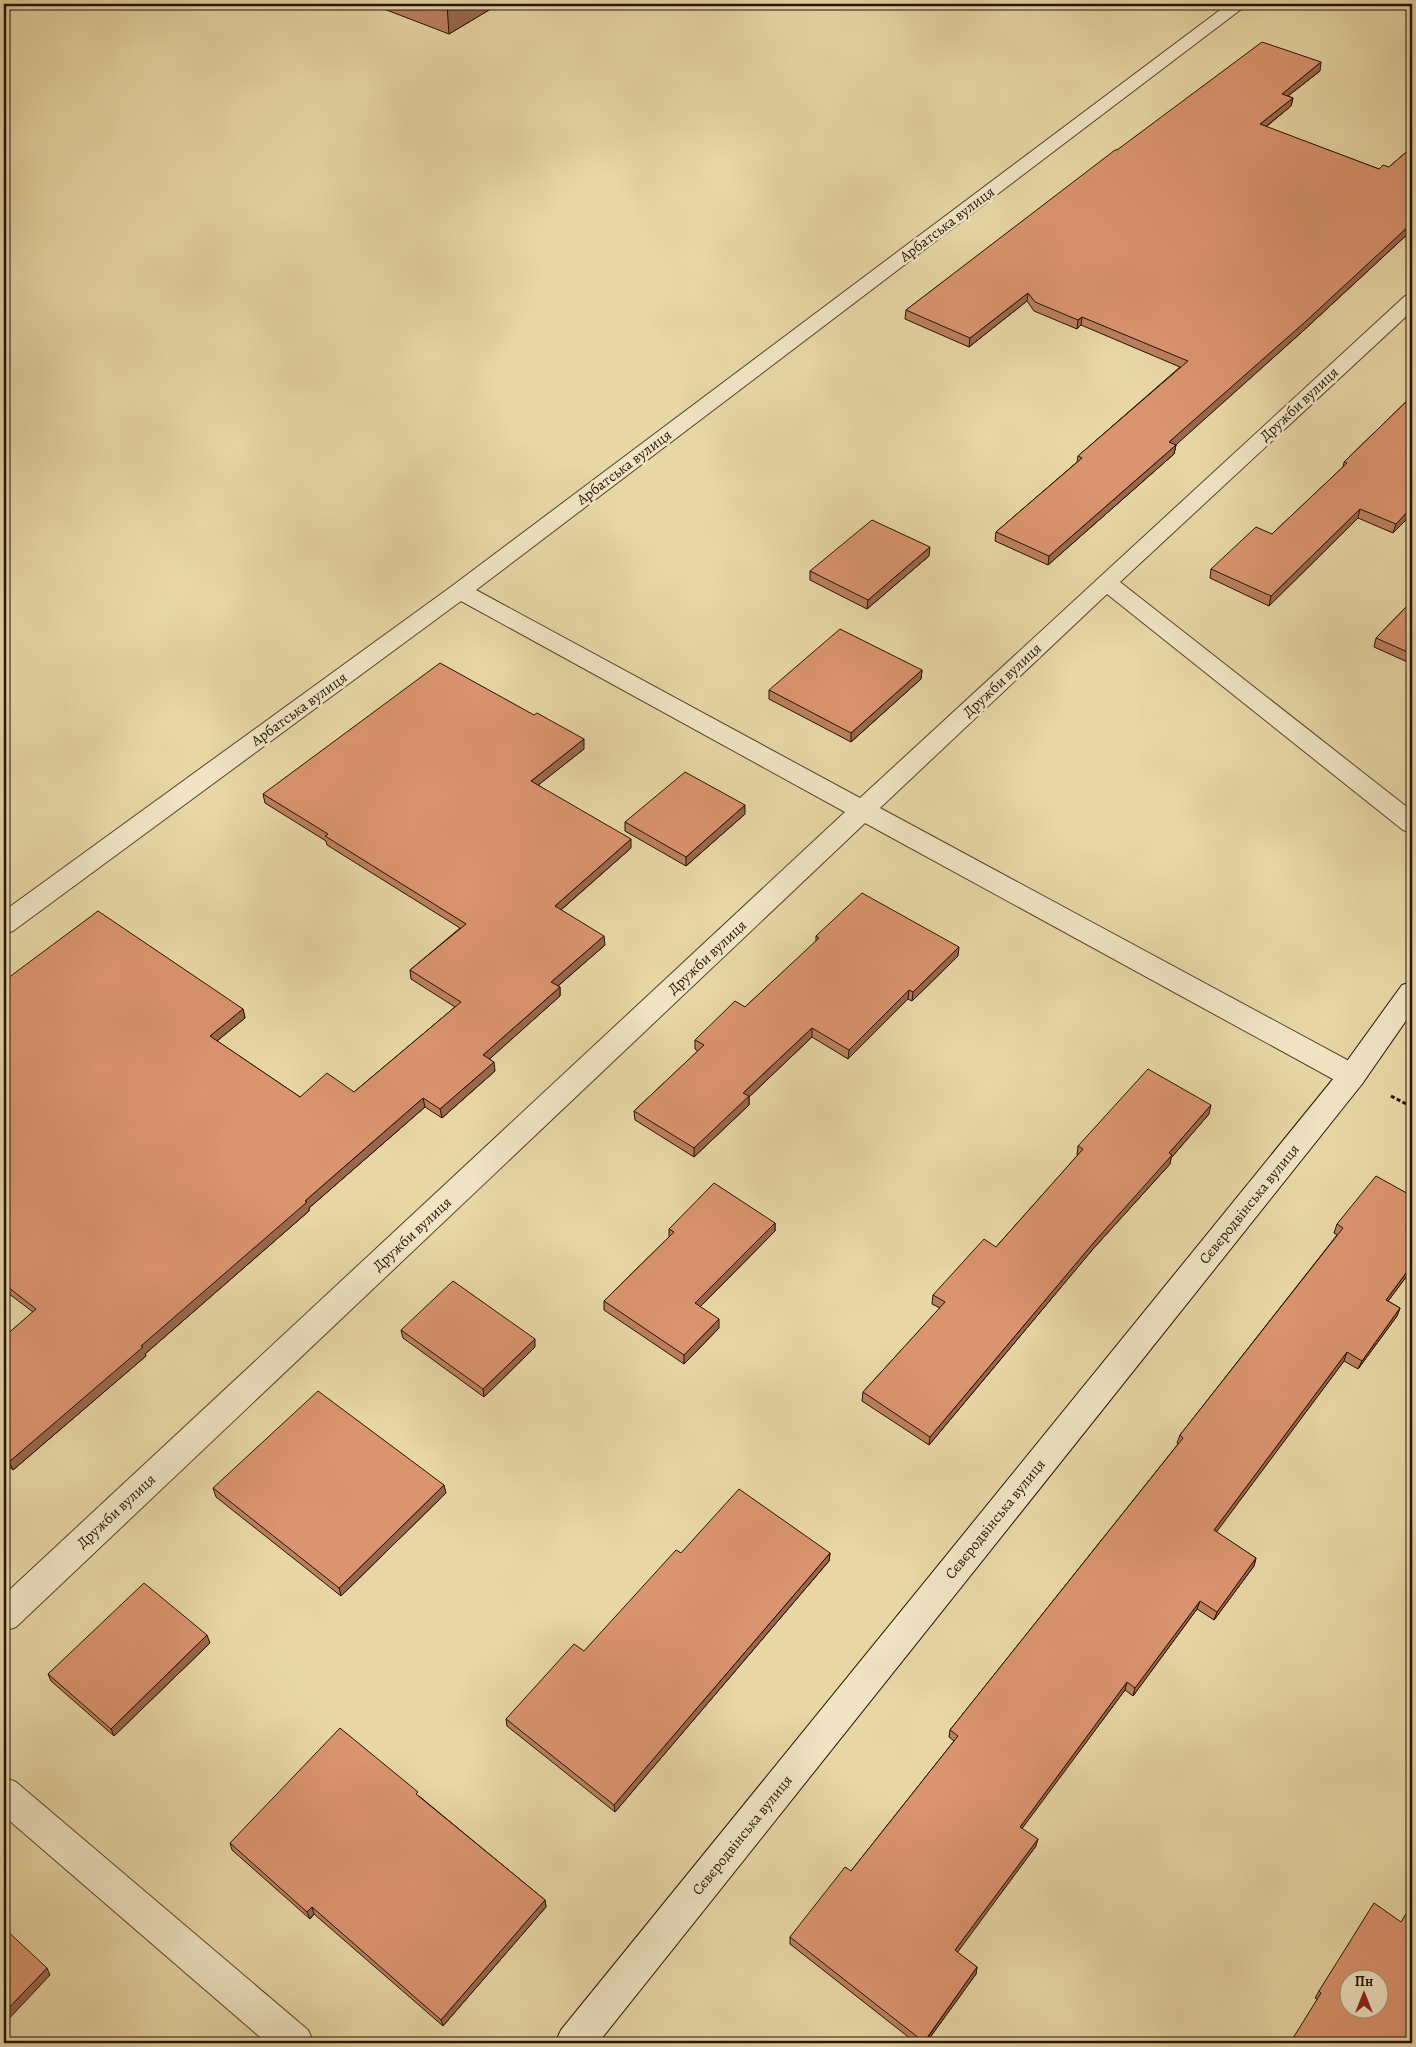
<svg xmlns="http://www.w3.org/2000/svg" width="1416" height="2047" font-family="Alegreya,serif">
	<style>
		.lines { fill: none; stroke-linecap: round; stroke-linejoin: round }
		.street-casing { stroke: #564429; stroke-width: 2 }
		.secondary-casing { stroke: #251300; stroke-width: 2 }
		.path { stroke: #251300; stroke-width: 3; stroke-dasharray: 4 2.5; stroke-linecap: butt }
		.street { fill: #f0e4c4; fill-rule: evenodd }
		.secondary { fill: #f0e4c4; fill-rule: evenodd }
		.wall { fill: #bb7f5f; stroke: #251300 }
		.shaded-wall { fill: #99684e; stroke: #251300 }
		.building { fill: #da946f; stroke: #251300; fill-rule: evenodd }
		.labels { text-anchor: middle; stroke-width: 5; stroke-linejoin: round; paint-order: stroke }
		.street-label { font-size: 15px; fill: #251300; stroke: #f0e4c4 }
	</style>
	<rect width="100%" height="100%" fill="#e8d6a5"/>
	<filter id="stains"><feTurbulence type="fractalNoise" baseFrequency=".004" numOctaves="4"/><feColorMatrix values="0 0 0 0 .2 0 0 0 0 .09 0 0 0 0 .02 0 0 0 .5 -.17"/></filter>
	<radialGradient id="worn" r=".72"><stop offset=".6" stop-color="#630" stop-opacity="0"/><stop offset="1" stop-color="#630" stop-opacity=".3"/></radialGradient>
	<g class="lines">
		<g class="street-casing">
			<g id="street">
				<polygon points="1228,4 1248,4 476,590 860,798 1405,296 1412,294 1412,311 1120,582 1412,811 1412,833 1403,830 1107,594 880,808 1362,1068 1366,1076 1362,1084 1352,1087 1342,1084 865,823 16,1627 4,1631 4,1595 845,812 461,601 13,931 4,934 4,911 452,586"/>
				<polygon points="4,1777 16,1782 308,2030 314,2043 267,2043 4,1816"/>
			</g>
		</g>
		<g class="secondary-casing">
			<polygon id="secondary" points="1412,982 1412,1012 1362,1084 598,2043 555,2043 561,2030 1342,1068 1402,985"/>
		</g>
		<polyline class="path" points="1391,1096 1412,1107"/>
		<use href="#street" class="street"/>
		<use href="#secondary" class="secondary"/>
	</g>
	<g class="wall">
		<polygon points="371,4 499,4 449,34"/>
		<polygon points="1320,71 1288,96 1293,98 1291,106 1266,127 1379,169 1389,167 1412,147 1412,230 1303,331 1175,445 1176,445 1174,454 1048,565 995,541 996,532 1077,462 1078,456 1180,367 1081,325 1077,329 1034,311 1027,301 969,347 905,319 906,310 1117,150"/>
		<polygon points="1412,396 1412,514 1393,533 1358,518 1269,606 1210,578 1211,569 1272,534 1343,467 1344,462"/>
		<polygon points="929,556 867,609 810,580 810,571"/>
		<polygon points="1412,601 1412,664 1374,647 1376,638"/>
		<polygon points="922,670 921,679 851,742 769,699 769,690"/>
		<polygon points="584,749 538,785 631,848 561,910 605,945 558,986 560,987 560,996 489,1059 495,1071 442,1118 425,1107 309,1208 309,1211 145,1354 146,1356 13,1470 4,1462 4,1337 33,1312 4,1290 4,981 243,1009 245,1018 217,1041 300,1097 354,1092 455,1007 411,979 410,970 460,928 327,845 326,841 265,803 263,794"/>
		<polygon points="745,814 686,866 625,831 625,822"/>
		<polygon points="816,936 958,956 912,1001 908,999 848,1059 812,1037 749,1097 749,1105 694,1157 635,1120 634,1111 698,1051 695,1049 695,1040 745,1007 816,942"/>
		<polygon points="1209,1114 1171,1158 1170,1164 1093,1249 929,1445 862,1401 863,1392 940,1308 932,1304 933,1295 996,1247 1078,1155 1077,1155 1078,1146"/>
		<polygon points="1412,1196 1412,1269 1388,1301 1400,1308 1397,1316 1358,1369 1344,1361 1216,1532 1256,1558 1254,1566 1214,1620 1197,1609 1133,1696 1125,1690 1022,1828 1036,1846 957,1952 977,1967 976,1974 926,2043 916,2043 790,1944 790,1937 851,1871 954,1741 949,1737 950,1730 1178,1444 1177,1443 1180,1435 1337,1235 1334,1233 1337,1224"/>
		<polygon points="775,1223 775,1231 700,1307 719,1328 684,1364 604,1310 604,1301 669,1237 669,1229"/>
		<polygon points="401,1330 535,1347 484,1397 403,1338"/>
		<polygon points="213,1488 446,1493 341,1596 216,1497"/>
		<polygon points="681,1553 830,1553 829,1561 615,1812 507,1726 506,1719 584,1651"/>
		<polygon points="210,1643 114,1736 51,1681 48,1674"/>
		<polygon points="419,1796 545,1900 546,1907 443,2026 314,1914 310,1919 232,1850 230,1843"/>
		<polygon points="1401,1922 1412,2043 1315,1998 1319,1991"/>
	</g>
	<g class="shaded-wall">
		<polygon points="448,4 499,4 449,34 447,5"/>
		<polygon points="1321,62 1320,71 1280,102 1282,94"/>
		<polygon points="1293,98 1291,106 1258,133 1260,124"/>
		<polygon points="1412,223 1412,230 1303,331 1168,452 1169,442"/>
		<polygon points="1028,293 1027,301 969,347 970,338"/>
		<polygon points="1082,317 1081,325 1077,329 1078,320"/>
		<polygon points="1176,445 1174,454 1048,565 1049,556"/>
		<polygon points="1412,507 1412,514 1393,533 1396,524"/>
		<polygon points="1360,509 1358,518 1269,606 1271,596"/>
		<polygon points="930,547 929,556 867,609 868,600"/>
		<polygon points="922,670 921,679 851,742 851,733"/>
		<polygon points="584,739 584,749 532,790 531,781"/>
		<polygon points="745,805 745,814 686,866 686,857"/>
		<polygon points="631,839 631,848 555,915 555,906"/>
		<polygon points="604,936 605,945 552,991 551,982"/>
		<polygon points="959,947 958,956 912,1001 913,992"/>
		<polygon points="560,987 560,996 484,1064 483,1055"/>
		<polygon points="909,990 908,999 848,1059 849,1050"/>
		<polygon points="243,1009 245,1018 212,1045 210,1036"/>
		<polygon points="812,1028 812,1037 749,1097 749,1105 694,1157 694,1148 743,1093"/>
		<polygon points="494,1062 495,1071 442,1118 440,1109"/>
		<polygon points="423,1098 425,1107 309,1208 309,1211 145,1354 146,1356 13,1470 9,1462 305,1201"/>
		<polygon points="1211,1105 1209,1114 1171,1158 1170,1164 1093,1249 929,1445 930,1437 1169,1153"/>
		<polygon points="775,1223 775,1231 695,1312 695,1303"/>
		<polygon points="1412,1265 1412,1269 1383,1308 1386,1300"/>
		<polygon points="1400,1308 1397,1316 1358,1369 1362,1361"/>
		<polygon points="719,1319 719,1328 684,1364 684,1355"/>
		<polygon points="535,1339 535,1347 484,1397 483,1389"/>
		<polygon points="1347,1352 1344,1361 1212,1538 1214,1530"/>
		<polygon points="444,1485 446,1493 341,1596 339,1588"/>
		<polygon points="830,1553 829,1561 615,1812 614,1805"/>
		<polygon points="1256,1558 1254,1566 1214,1620 1217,1612"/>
		<polygon points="1200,1601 1197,1609 1133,1696 1135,1688"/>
		<polygon points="207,1635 210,1643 114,1736 111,1729"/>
		<polygon points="1127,1682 1125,1690 1018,1834 1020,1827"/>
		<polygon points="1038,1839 1036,1846 954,1957 955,1950"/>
		<polygon points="545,1900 546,1907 443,2026 441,2020"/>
		<polygon points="312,1907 314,1914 310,1919 307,1912"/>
		<polygon points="977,1967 976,1974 926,2043 924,2043"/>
		<polygon points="47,1968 50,1975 4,2024 4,2013"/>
	</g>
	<g class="building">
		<polygon points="1262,42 1321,62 1282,94 1293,98 1260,124 1379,169 1383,165 1389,167 1412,147 1412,223 1305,322 1169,442 1176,445 1049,556 996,532 1082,458 1078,456 1188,361 1082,317 1078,320 1035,302 1028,293 970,338 906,310 1115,150 1117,150"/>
		<polygon points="1412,396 1412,507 1396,524 1360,509 1271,596 1211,569 1256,527 1272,534 1347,463 1344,462"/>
		<polygon points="872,520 930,547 868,600 810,571"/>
		<polygon points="1412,601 1412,654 1376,638"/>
		<polygon points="840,629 922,670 851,733 769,690"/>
		<polygon points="440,663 534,715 537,713 584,739 531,781 631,839 555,906 604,936 551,982 560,987 483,1055 494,1062 440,1109 423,1098 305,1201 307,1202 141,1346 143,1347 9,1462 4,1457 4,1337 36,1309 4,1284 4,981 98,911 243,1009 210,1036 300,1097 327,1073 354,1092 461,1002 410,970 466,924 325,836 328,834 263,794"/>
		<polygon points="685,772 745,805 686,857 625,822"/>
		<polygon points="862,893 959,947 913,992 909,990 849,1050 812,1028 743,1093 749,1096 694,1148 634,1111 704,1045 695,1040 735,1001 745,1007 819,938 816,936"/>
		<polygon points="1148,1069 1211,1105 1169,1153 1172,1155 1095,1241 930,1437 863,1392 945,1302 933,1295 984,1239 996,1247 1083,1149 1078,1146"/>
		<polygon points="1376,1176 1412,1196 1412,1265 1386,1300 1400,1308 1362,1361 1347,1352 1214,1530 1256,1558 1217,1612 1200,1601 1135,1688 1127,1682 1020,1827 1038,1839 955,1950 977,1967 924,2042 790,1937 845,1867 851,1871 958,1736 950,1730 1183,1438 1180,1435 1343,1228 1337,1224"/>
		<polygon points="714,1183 775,1223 695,1303 719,1319 684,1355 604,1301 674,1232 669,1229"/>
		<polygon points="453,1281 535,1339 483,1389 401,1330"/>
		<polygon points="318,1391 444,1485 339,1588 213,1488"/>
		<polygon points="739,1489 830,1553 614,1805 506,1719 574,1644 584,1651 676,1550 681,1553"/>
		<polygon points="144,1583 207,1635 111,1729 48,1674"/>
		<polygon points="340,1728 418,1792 416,1794 545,1900 441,2020 312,1907 307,1912 230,1843"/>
		<path d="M1374 1903 1401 1922 1412 1904V2043H1290L1321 1993 1319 1991ZM1348 1980H1378V2010H1348Z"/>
		<polygon points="4,1928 47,1968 4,2013"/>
	</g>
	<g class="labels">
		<g class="street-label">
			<text transform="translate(947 224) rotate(-37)" y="5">Арбатська вулиця</text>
			<text transform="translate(1299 404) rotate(-43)" y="5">Дружби вулиця</text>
			<text transform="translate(624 467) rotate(-37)" y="5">Арбатська вулиця</text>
			<text transform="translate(1002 680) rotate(-43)" y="5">Дружби вулиця</text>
			<text transform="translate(299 709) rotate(-36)" y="5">Арбатська вулиця</text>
			<text transform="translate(707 957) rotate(-43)" y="5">Дружби вулиця</text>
			<text transform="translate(1249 1204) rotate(-51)" y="5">Сєвєродвінська вулиця</text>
			<text transform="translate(412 1234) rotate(-43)" y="5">Дружби вулиця</text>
			<text transform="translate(116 1511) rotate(-43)" y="5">Дружби вулиця</text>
			<text transform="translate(995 1519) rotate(-51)" y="5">Сєвєродвінська вулиця</text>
			<text transform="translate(742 1835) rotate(-51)" y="5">Сєвєродвінська вулиця</text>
		</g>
	</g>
	<rect width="1416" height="2047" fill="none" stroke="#e8d6a5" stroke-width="20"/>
	<rect x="5" y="5" width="1406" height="2037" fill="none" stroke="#251300" stroke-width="2.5"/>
	<rect x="10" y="10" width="1396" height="2027" fill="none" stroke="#251300"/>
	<g transform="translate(1364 1994)"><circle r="24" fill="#f0e4c4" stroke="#9f9076"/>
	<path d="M0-4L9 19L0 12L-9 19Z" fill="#8f2418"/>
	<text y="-8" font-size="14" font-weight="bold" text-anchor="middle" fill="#251300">Пн</text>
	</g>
	<rect width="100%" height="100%" filter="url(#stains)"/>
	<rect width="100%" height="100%" fill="url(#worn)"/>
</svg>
